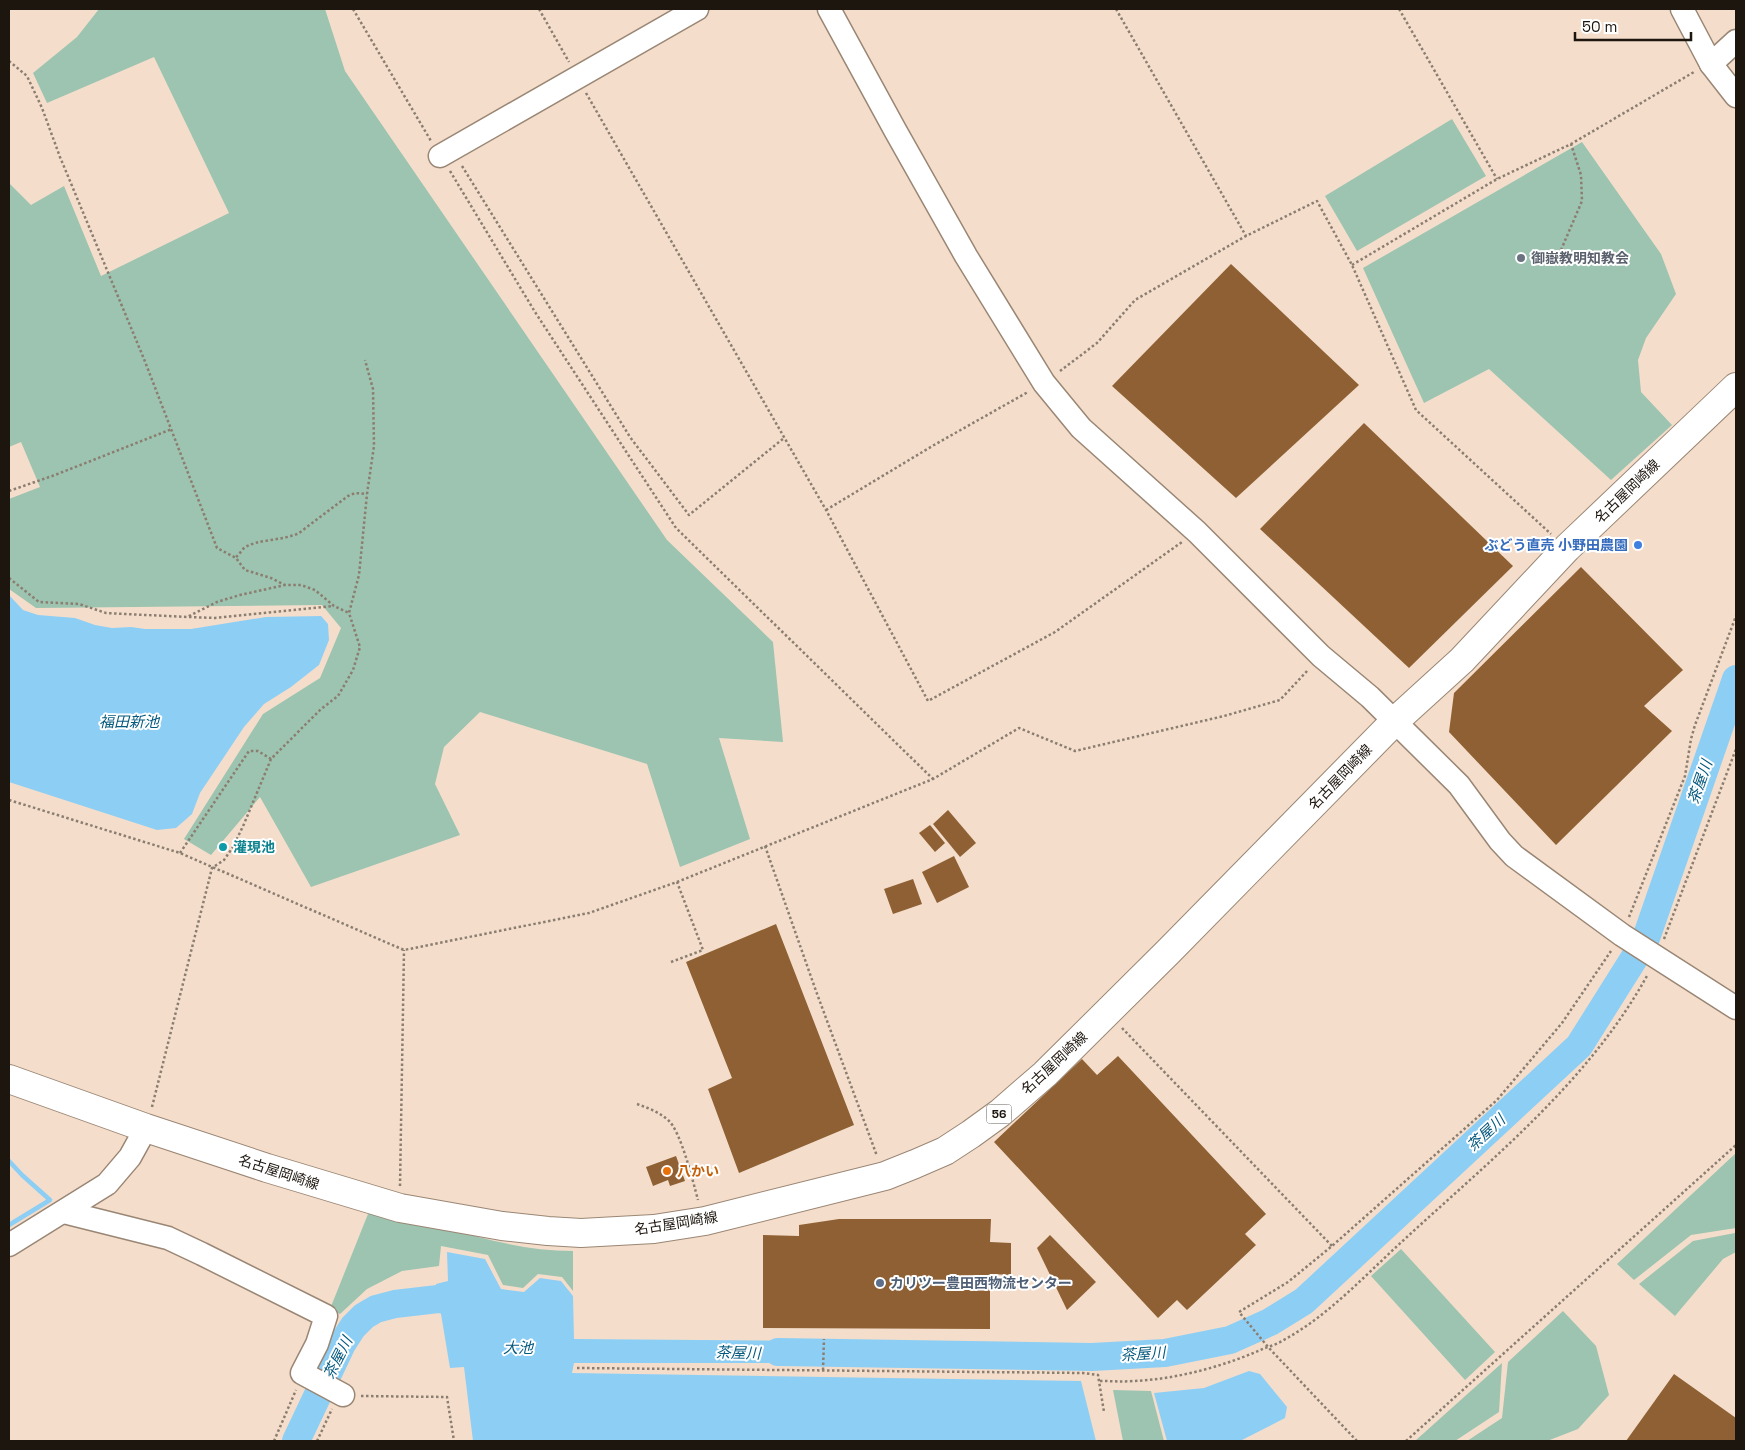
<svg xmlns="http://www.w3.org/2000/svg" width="1745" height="1450" font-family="'Space Grotesk','Noto Sans JP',sans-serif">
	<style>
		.green { fill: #9cc4b0 }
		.water { fill: #8dcef5 }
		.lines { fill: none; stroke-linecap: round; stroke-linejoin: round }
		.stream { stroke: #8dcef5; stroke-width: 4.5 }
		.river { stroke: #8dcef5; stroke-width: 28 }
		.building { fill: #8e6033 }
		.minor-casing { stroke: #9a8674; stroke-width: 25 }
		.major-casing { stroke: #9a8674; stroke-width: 30 }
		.path { stroke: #8b7d70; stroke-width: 2.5; stroke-dasharray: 2.5 2.5; stroke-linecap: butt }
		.minor { stroke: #fff; stroke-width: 22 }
		.major { stroke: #fff; stroke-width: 28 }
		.worship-dot { fill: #6b7280; stroke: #fff; stroke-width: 2 }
		.shop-dot { fill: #3f7fe0; stroke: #fff; stroke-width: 2 }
		.culture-dot { fill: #0f9aa8; stroke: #fff; stroke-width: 2 }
		.food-dot { fill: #e8710a; stroke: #fff; stroke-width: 2 }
		.service-dot { fill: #5c6f8a; stroke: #fff; stroke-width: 2 }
		.labels { text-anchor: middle; stroke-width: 4; stroke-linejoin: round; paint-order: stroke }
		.shield { fill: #fff; stroke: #615c57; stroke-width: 1 }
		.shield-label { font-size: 12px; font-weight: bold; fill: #1d160f }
		.worship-label { font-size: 14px; font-weight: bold; fill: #5b616d; stroke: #fff; text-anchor: start }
		.street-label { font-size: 14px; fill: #1d160f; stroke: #fff }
		.shop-label { font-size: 14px; font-weight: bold; fill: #366cbe; stroke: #fff; text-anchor: end }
		.culture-label { font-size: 14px; font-weight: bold; fill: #0d838f; stroke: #fff; text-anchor: start }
		.food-label { font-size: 14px; font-weight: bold; fill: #c56008; stroke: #fff; text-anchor: start }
		.service-label { font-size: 14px; font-weight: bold; fill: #4e5e75; stroke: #fff; text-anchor: start }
		.water-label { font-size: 15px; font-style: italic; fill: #05597e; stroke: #fff }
	</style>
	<rect width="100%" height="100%" fill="#f4decb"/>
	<g class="green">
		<polygon points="99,9 325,9 345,71 667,540 773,642 783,742 719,738 750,839 680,867 647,764 480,712 444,747 435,784 460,835 311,887 260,797 211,855 184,839 263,714 320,678 341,628 322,605 36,608 9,589 9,499 40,487 21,442 9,447 9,183 31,205 64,186 101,276 229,213 154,57 47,103 33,73 77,37"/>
		<polygon points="1452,119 1486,176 1357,251 1325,196"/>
		<polygon points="1582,142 1661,254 1676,294 1646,338 1638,360 1641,392 1672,425 1611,480 1489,369 1424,403 1363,268"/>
		<polygon points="1736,1153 1736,1228 1691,1235 1634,1280 1617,1264"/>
		<path d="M372 1204C437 1224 504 1251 573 1251V1291L562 1277 538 1274 523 1288 503 1285 488 1255 441 1246 439 1266 402 1271 367 1289 340 1314 330 1309Z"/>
		<polygon points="1735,1233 1736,1236 1736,1252 1723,1259 1675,1316 1639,1284 1693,1241"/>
		<polygon points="1401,1249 1495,1352 1465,1380 1371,1276"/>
		<polygon points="1563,1311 1596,1346 1609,1395 1578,1429 1547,1441 1467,1441 1502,1418 1508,1362"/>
		<polygon points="1502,1363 1499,1412 1455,1441 1415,1441"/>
		<polygon points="1113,1390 1151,1391 1164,1441 1123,1441"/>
	</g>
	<g class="water">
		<polygon points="9,595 23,610 38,615 75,618 95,625 112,628 131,627 145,629 191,629 266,617 321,616 328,624 329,640 319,665 291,687 264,704 244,727 200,793 192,814 176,828 157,830 9,782"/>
		<polygon points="447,1252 485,1259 501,1289 524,1292 540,1278 561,1281 573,1296 574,1339 817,1341 816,1363 574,1363 572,1373 1081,1381 1096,1441 473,1441 464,1367 450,1368 436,1284 448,1281"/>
		<polygon points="1249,1371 1260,1374 1287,1407 1285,1418 1240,1441 1167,1441 1154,1393 1204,1388"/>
	</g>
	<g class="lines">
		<polyline class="stream" points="9,1161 22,1175 50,1200 9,1225"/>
		<g class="river">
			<polyline points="778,1352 1092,1357 1165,1353 1230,1340 1270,1322 1304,1301 1579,1046 1645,941 1736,679"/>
			<polyline points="296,1441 342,1344 353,1327 364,1316 376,1309 395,1304 438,1299 476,1305"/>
		</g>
	</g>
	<g class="building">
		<polygon points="1231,264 1359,385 1236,498 1112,386"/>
		<polygon points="1364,423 1513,566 1409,668 1260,529"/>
		<polygon points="1581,567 1683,670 1644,706 1672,731 1556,845 1449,732 1454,693"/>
		<polygon points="948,810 976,843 960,857 933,824"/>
		<polygon points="930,825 945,843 935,852 919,833"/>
		<polygon points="954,856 969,887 937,903 922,872"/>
		<polygon points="913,879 922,904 893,914 884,889"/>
		<polygon points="776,924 854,1125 739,1173 708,1089 732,1078 686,962"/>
		<polygon points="1118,1056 1266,1214 1245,1234 1256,1245 1187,1310 1177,1300 1158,1318 994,1142 1082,1059 1097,1075"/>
		<polygon points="676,1156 685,1181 670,1186 668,1180 653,1186 646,1167"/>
		<polygon points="839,1219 991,1219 990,1242 1011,1243 1011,1275 990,1274 990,1329 763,1328 763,1235 799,1236 799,1225"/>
		<polygon points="1050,1235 1096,1282 1067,1310 1037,1248"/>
		<polygon points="1674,1374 1736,1418 1736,1441 1626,1441"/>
	</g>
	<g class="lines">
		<g class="minor-casing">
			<g id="minor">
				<polyline points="829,9 895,130 966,256 1044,383 1081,428 1197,532 1321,656 1370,697 1459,785 1500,841 1514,856 1622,935 1736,1008"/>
				<polyline points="1682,9 1711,64 1736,96"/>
				<polyline points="1711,64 1736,41"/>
				<polyline points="440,156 697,9"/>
				<polyline points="64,1212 168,1238 202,1254 326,1316 317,1344 302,1373 343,1395"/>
				<polyline points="9,1245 107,1184 130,1157 146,1128"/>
			</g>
		</g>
		<g class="major-casing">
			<polyline id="major" points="9,1079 146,1128 267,1168 400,1208 502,1226 548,1231 581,1233 654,1229 705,1221 885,1176 915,1164 945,1151 971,1134 1000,1113 1045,1074 1168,952 1395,721 1462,660 1567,548 1736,387"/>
		</g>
		<g class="path">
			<polyline points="353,9 431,141"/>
			<polyline points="539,9 569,62"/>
			<polyline points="1116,9 1246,236"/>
			<polyline points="1399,9 1497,179"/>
			<polyline points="9,61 27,76 42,108 60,157 144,359 217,548 236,558 245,570 271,578 285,585"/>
			<polyline points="586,93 826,510 928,701 1055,632 1182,542"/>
			<polyline points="462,166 630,437 689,515 784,438"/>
			<polyline points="450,171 535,312 676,528 933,779"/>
			<polyline points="1561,250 1582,201 1581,175 1571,144"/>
			<polyline points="1352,265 1497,179 1571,144 1694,72"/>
			<polyline points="1060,371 1097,343 1135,300 1246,236 1317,201 1352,265 1416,410 1551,534"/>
			<polyline points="9,491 55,475 172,429"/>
			<polyline points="826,510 934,445 1028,392"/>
			<path d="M236 557C239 555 241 551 244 548 256 539 283 541 299 533L348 496 355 493 367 494"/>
			<polyline points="9,578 39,602 79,604 106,613 187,617 217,602 240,595 285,585 301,585 315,590 334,606 349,613"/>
			<polyline points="189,617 215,618 333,606"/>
			<polyline points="9,800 180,853 404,950 589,913 677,882 933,779 1019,728 1075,751 1224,716 1280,700 1308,670"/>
			<polyline points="765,846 816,991 877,1156"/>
			<polyline points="180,853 249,751 258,751 271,759"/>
			<polyline points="1629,917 1685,776 1691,739 1695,725 1736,616"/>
			<polyline points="1664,939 1736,749"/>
			<polyline points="671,962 703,950 677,882"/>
			<polyline points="1122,1028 1332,1246"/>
			<path d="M637 1104C648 1108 659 1112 668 1120 681 1131 693 1182 698 1200"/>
			<polyline points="152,1107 212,868 224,860 233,847 244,824 271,759 321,709 338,696 353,670 360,647 349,613 359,575 367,494 374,446 373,389 365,360"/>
			<polyline points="400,1186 404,950"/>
			<polyline points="577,1368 1083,1373 1098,1375 1104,1412"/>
			<polyline points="823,1370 824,1339"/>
			<path d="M1100 1381C1111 1381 1122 1382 1134 1381 1178 1379 1225 1366 1265 1348 1271 1346 1277 1344 1282 1341 1330 1315 1367 1273 1407 1237 1494 1157 1590 1080 1648 974"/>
			<polyline points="361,1396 447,1397 454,1441"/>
			<polyline points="274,1441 296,1390"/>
			<polyline points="317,1441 332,1409"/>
			<polyline points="1357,1441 1268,1347 1239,1312 1288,1282 1332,1246 1497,1100 1562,1023 1611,951"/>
			<polyline points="1406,1441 1736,1145"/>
		</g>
		<use href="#minor" class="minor"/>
		<use href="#major" class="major"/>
	</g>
	<circle class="worship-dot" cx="1521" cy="258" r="5"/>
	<circle class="shop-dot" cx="1638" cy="545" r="5"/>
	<circle class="culture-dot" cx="223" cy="847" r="5"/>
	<circle class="food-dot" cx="667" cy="1171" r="5"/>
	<circle class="service-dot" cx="880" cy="1283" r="5"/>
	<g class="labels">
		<rect class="shield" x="986.5" y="1104.5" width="25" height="19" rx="4"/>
		<g class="shield-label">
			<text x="999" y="1118">56</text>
		</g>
		<g class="worship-label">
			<text x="1531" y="263">御嶽教明知教会</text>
		</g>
		<g class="street-label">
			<text transform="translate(1627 491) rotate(-44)" y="5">名古屋岡崎線</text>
			<text transform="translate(1340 777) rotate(-46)" y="5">名古屋岡崎線</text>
			<text transform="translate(1054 1063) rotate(-43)" y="5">名古屋岡崎線</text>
			<text transform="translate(279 1172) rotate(18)" y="5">名古屋岡崎線</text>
			<text transform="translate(676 1223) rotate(-9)" y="5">名古屋岡崎線</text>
		</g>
		<g class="shop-label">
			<text x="1628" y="550">ぶどう直売 小野田農園</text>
		</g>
		<g class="culture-label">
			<text x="233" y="852">灌現池</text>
		</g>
		<g class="food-label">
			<text x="677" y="1176">八かい</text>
		</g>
		<g class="service-label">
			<text x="890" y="1288">カリツー豊田西物流センター</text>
		</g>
		<g class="water-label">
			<text x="129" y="727">福田新池</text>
			<text transform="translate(1700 782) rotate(-71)" y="5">茶屋川</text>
			<text transform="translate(1486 1133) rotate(-43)" y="5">茶屋川</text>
			<text x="518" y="1353">大池</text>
			<text transform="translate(738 1353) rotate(1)" y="5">茶屋川</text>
			<text transform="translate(1143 1354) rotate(-4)" y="5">茶屋川</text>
			<text transform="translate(338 1358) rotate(-63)" y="5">茶屋川</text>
		</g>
	</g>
	<rect width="1745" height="1450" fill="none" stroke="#1d160f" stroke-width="20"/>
	<path d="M1575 32v8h116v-8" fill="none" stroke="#1d160f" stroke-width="2.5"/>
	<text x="1582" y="32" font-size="15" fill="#1d160f" stroke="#ffffff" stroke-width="4" paint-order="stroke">50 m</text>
</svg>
